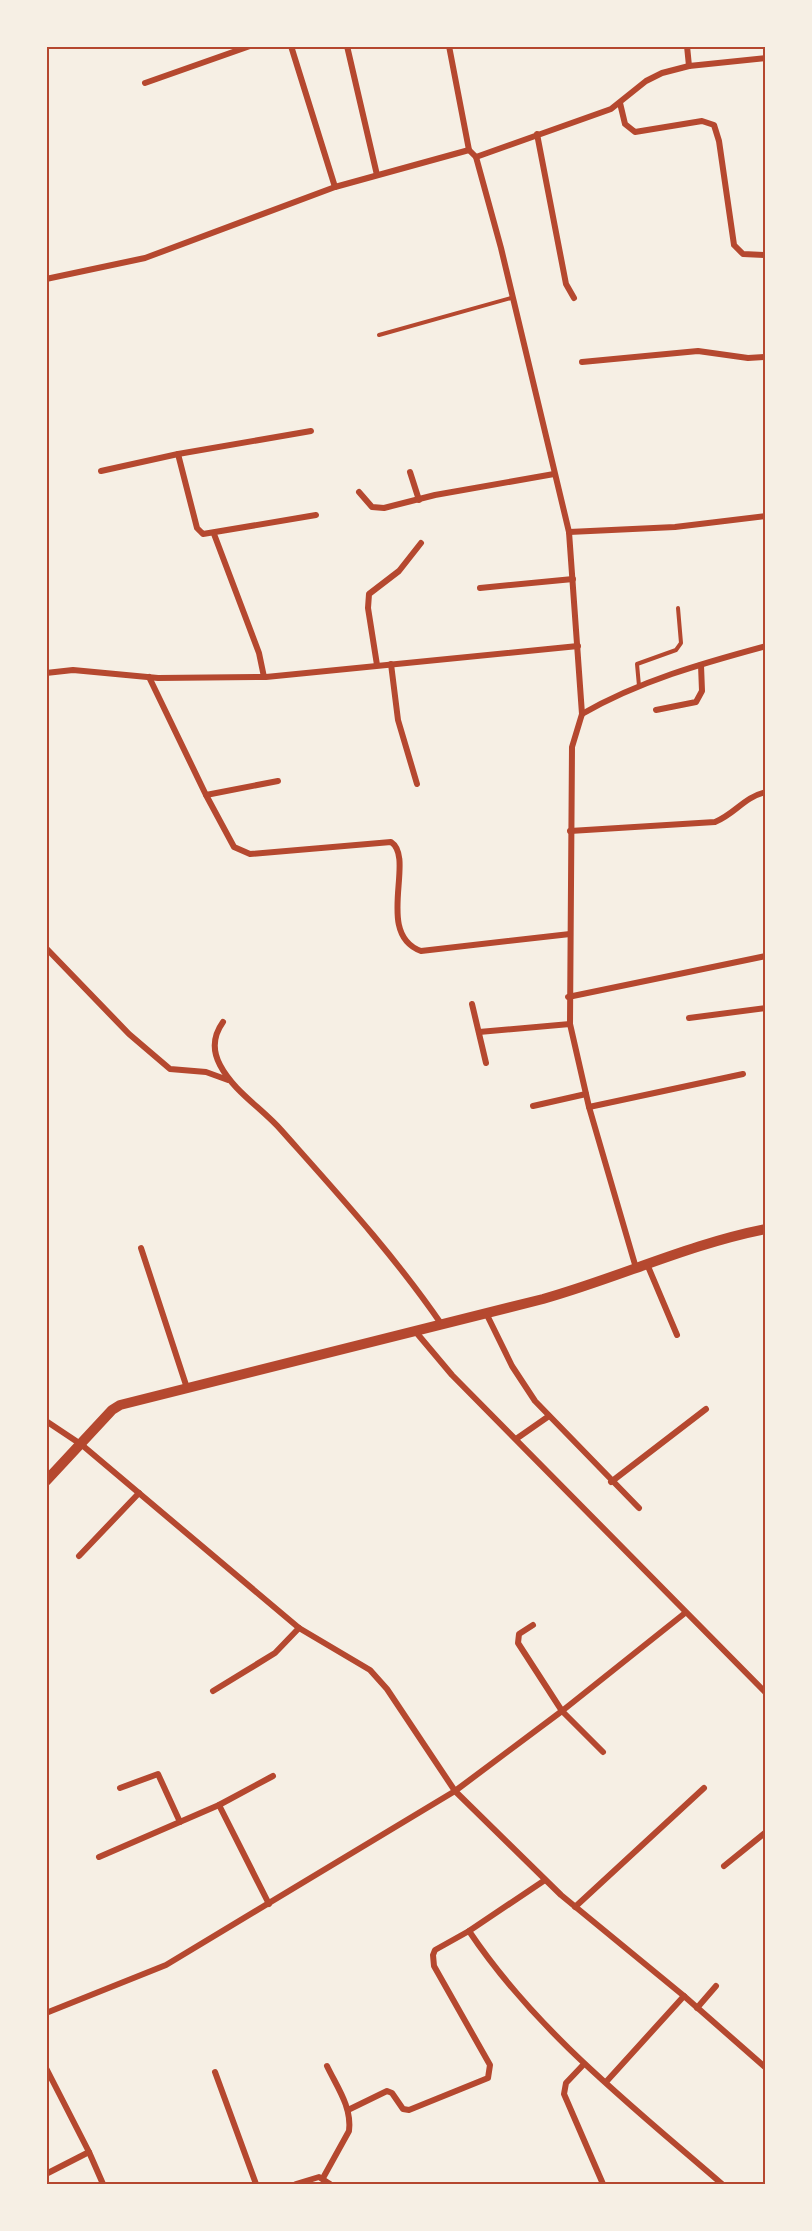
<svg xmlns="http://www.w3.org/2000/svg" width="812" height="2231" font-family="Inter,sans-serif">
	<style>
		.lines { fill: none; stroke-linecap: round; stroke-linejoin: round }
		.service { stroke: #b5482f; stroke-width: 4 }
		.minor { stroke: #b5482f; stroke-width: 6 }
		.tertiary { stroke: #b5482f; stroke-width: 10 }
		.neatline { fill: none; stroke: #b5482f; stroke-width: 2 }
	</style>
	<rect width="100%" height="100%" fill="#f6efe4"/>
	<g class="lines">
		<g class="service">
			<polyline points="379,335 511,298"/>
			<polyline points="639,686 637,664 676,650 681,643 678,608"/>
		</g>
		<g class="minor">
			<polyline points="291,46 335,187"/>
			<polyline points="347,46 377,175"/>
			<polyline points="449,46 469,150 476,157 501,248 569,532 582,714"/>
			<polyline points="687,46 689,66"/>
			<polyline points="145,83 250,46"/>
			<polyline points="620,103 625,124 635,132 702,121 714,125 719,141 734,245 743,254 766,255"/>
			<polyline points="537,134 566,284 574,298"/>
			<polyline points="476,157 611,109 646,81 662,73 689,66 766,58"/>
			<polyline points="46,279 145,258 335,187 469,150"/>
			<polyline points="582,362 698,351 748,358 766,357"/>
			<polyline points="178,454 197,528 203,534 316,515"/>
			<polyline points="101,471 178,454 311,431"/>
			<polyline points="410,472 419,500"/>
			<polyline points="359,492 372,507 384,508 435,495 554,474"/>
			<polyline points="569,532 675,527 766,516"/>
			<polyline points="214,534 259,653 264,677"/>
			<polyline points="480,588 573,579"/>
			<polyline points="391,664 398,720 417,784"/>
			<polyline points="377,665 368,608 369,594 399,571 421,543"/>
			<polyline points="46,673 73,670 158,678 266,677 578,646"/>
			<path d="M149 677 206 795 234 847 250 854 391 842C416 858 374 934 421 951L570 934"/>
			<polyline points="656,710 696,702 702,691 701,665"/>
			<polyline points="206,795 278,781"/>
			<path d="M570 831 715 822C735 814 744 797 766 792"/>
			<polyline points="46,948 129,1034 170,1069 206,1072 228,1080"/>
			<polyline points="568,997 766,956"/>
			<polyline points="472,1004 486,1063"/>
			<polyline points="689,1018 766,1008"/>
			<path d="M223 1022C213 1036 212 1050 220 1065 234 1092 262 1108 282 1131 338 1194 394 1255 442 1325"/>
			<polyline points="479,1032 570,1024"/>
			<polyline points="533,1106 586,1094"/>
			<polyline points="589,1107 743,1074"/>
			<polyline points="141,1248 187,1388"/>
			<polyline points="647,1264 677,1335"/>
			<path d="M636 1268 589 1107 570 1024 572 747 582 714C639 681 703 663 766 646"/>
			<polyline points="486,1313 512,1366 535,1401 639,1508"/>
			<polyline points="415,1331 452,1375 766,1693"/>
			<polyline points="46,1421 82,1445 299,1628 370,1670 387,1689 455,1791 561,1895 684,1996 766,2068"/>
			<polyline points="516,1439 549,1416"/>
			<polyline points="611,1482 706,1409"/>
			<polyline points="79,1556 139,1493"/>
			<polyline points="533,1625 519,1634 518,1643 562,1711 603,1752"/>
			<polyline points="213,1691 275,1653 299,1628"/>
			<polyline points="120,1788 158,1774 180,1822"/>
			<polyline points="219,1805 269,1904"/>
			<polyline points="99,1857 219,1805 273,1776"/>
			<polyline points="724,1866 766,1832"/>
			<polyline points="575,1907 704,1788"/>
			<path d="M469 1931C536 2031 632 2106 722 2184"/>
			<polyline points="697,2008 716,1986"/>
			<polyline points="46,2013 166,1965 455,1791 562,1711 685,1613"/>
			<polyline points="584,2064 566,2083 564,2094 603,2184"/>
			<polyline points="46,2068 89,2152 103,2184"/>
			<polyline points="215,2072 256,2184"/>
			<polyline points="606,2082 684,1996"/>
			<polyline points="348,2110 387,2091 392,2093 403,2109 409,2110 488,2078 490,2065 434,1966 433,1955 435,1950 469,1931 545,1880"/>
			<polyline points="46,2174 89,2152"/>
			<path d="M323 2178 349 2131C352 2107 337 2087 327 2066"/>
			<polyline points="296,2184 319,2177 330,2184"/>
		</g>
		<path class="tertiary" d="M46 1481 112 1410 120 1405 543 1299C618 1278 689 1244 766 1229"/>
	</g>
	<rect width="812" height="2231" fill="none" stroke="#f6efe4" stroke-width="96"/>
	<rect x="48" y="48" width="716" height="2135" class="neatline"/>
</svg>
